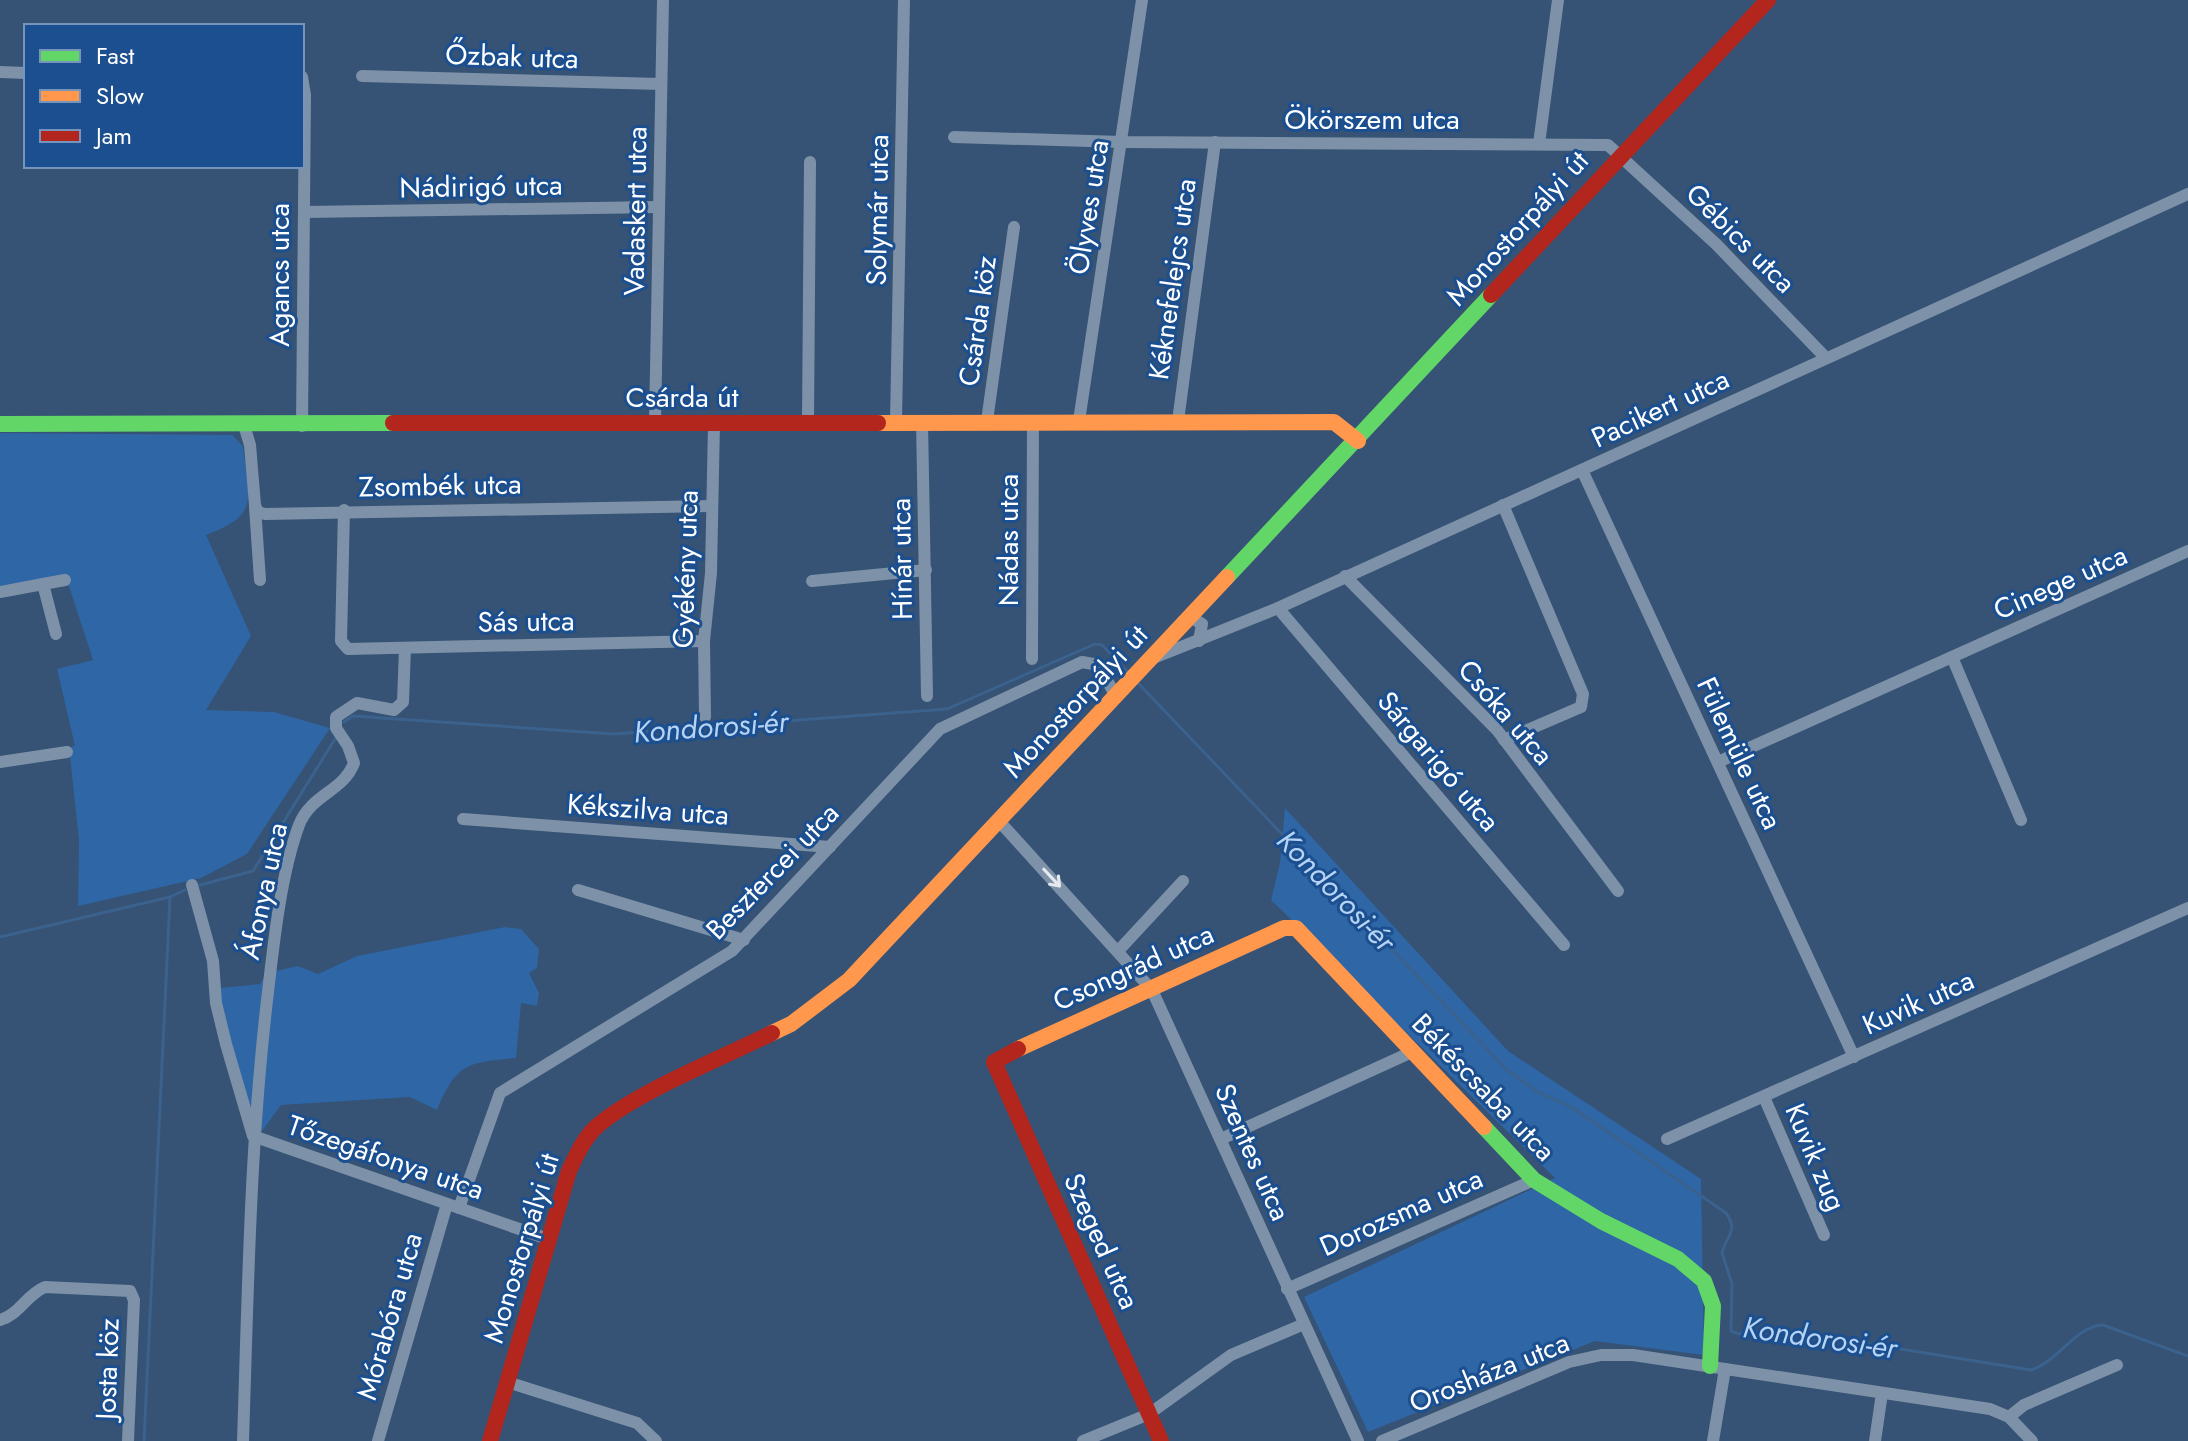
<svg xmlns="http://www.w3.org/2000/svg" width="2188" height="1441" font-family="Jost,sans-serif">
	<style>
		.green { fill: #2f66a5 }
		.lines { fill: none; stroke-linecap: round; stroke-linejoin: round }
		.stream { stroke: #3b618d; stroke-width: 3 }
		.street { stroke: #7d92a8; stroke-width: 12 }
		.fast { stroke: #63d668; stroke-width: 16 }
		.slow { stroke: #ff974d; stroke-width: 16 }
		.jam { stroke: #b3261e; stroke-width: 16 }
		.oneway { stroke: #e5e9ee }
		.labels { text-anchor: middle; stroke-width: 6; stroke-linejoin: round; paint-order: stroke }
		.street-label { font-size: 28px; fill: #fff; stroke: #1b4f8f }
		.water-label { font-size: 30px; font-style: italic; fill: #b5d3f5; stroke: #1b4f8f }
	</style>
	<rect width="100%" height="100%" fill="#365274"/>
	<g class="green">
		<path d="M0 433 232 435 243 446C248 499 262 514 206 535L251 636 206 710 274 712 330 728 247 854 201 878 78 906 79 840 69 747 75 746 57 669 93 660 66 577 0 588Z"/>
		<polygon points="1285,808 1508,1051 1701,1179 1704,1355 1595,1341 1368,1432 1304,1297 1555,1178 1271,900 1280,863"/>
		<path d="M505 927 521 929 539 949 537 968 529 973 539 993 537 1006 521 1003 516 1058C467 1063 457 1063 437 1110L410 1097 281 1105 262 1131C230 1097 228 1033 219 988L260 984 267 973 298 966 318 974 357 956Z"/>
	</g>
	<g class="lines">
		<g class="stream">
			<path d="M1138 683 1505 1068 1536 1091 1573 1108 1726 1213C1739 1231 1726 1236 1722 1253L1732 1284 1731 1331 1739 1334 1777 1329 2031 1370C2058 1362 2075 1326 2103 1325L2188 1356"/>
			<polyline points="344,722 353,716 613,734 947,709 1095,644 1102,645 1130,674"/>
			<polyline points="200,885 253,871 335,739"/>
			<polyline points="0,937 170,897 185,890"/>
			<polyline points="144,1441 170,897"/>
		</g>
		<g class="street">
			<polyline points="0,72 26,73"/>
			<polyline points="362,76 661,84"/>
			<polyline points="302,77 305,95 302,426"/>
			<polyline points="954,137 1122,142 1608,145 1716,244 1826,358"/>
			<polyline points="1539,144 1558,0"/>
			<polyline points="304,212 659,207"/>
			<polyline points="896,421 904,0"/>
			<polyline points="922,421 927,696"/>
			<polyline points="987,421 1014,227"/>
			<polyline points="1079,421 1142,0"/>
			<polyline points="1178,421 1215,142"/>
			<polyline points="655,422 663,0"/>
			<polyline points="808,422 810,162"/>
			<polyline points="244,425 250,445 255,505 258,512 265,514 712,506"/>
			<polyline points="1582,470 1854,1057"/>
			<polyline points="1503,505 1583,694 1581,707 1504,740"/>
			<polyline points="255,507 260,580"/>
			<polyline points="344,510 341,641 348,649 704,641"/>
			<polyline points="1345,576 1497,730 1618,891"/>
			<polyline points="812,581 926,570"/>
			<polyline points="43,584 65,580"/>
			<polyline points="0,592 43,584 56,634"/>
			<polyline points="1278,608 1564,945"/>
			<polyline points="1183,621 1192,618 1202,624 1199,641"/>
			<polyline points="1952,657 2021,820"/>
			<polyline points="1032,659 1033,421"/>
			<polyline points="1151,659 1278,608 2188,194"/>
			<polyline points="705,717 704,641 711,573 714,423"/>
			<polyline points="0,762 67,752"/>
			<polyline points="1718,762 2188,551"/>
			<polyline points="463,819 830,847"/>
			<polyline points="999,821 1152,990 1358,1441"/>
			<polyline points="192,885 213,961 216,1003 226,1044 253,1136 548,1239"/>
			<polyline points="578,890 744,940"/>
			<polyline points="1119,950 1183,881"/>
			<polyline points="1764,1097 1824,1235"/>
			<polyline points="1221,1139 1414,1051"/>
			<polyline points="1667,1139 2188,908"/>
			<polyline points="459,1208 500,1093 732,951 940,729 1082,662 1099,665 1116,697"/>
			<polyline points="1287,1289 1534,1180"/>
			<path d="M0 1320C20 1314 26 1295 45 1287L130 1291 134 1300 128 1441"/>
			<polyline points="507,1382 637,1423 656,1441"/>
			<polyline points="2009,1417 2024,1405 2117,1365"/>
			<path d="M243 1441C248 1291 250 1141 268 992 274 940 281 874 299 825 311 794 343 792 354 763L348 746 336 728V717L357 703 394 710 403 702 405 648"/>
			<polyline points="378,1441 447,1204"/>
			<polyline points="1083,1441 1149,1414 1231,1355 1304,1324"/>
			<polyline points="1382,1441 1569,1362 1601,1355 1633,1355 1990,1409 2009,1417 2032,1441"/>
			<polyline points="1713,1441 1725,1369"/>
			<polyline points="1875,1441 1882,1393"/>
		</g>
		<g class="fast">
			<polyline points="0,424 393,423"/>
			<polyline points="1227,577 1491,295"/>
			<polyline points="1484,1127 1534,1180 1601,1221 1678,1259 1704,1281 1713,1306 1710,1366"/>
		</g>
		<g class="slow">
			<polyline points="878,423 1334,422 1358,441"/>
			<polyline points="772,1033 791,1024 849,980 1227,577"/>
			<polyline points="1018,1049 1284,928 1296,928 1484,1127"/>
		</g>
		<g class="jam">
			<polyline points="1491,295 1768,0"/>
			<polyline points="393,423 878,423"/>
			<polyline points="1018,1049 994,1062 1161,1441"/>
			<path d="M490 1441 569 1171C576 1156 583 1140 595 1128 633 1093 723 1058 772 1033"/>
		</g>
	</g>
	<defs><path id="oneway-shaft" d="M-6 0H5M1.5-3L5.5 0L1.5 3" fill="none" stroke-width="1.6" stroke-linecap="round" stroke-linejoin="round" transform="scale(2)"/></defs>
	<use class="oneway" href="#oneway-shaft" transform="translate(1052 878) rotate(47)"/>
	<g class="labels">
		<g class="street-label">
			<text transform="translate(512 56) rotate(2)" y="10">Őzbak utca</text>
			<text x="1372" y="129">Ökörszem utca</text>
			<text transform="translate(481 186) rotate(-1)" y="10">Nádirigó utca</text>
			<text transform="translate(1088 207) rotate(-81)" y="10">Ölyves utca</text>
			<text transform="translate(877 210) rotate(-89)" y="10">Solymár utca</text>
			<text transform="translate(635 211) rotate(-89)" y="10">Vadaskert utca</text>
			<text transform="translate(1517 228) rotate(-48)" y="10">Monostorpályi út</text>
			<text transform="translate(1741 238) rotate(45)" y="10">Gébics utca</text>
			<text transform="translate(279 275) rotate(-90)" y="10">Agancs utca</text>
			<text transform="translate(1172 279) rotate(-82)" y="10">Kéknefelejcs utca</text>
			<text transform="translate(977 321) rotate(-82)" y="10">Csárda köz</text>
			<text x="682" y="407">Csárda út</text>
			<text transform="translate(1660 408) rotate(-25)" y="10">Pacikert utca</text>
			<text transform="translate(440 485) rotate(-1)" y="10">Zsombék utca</text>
			<text transform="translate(1008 540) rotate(-90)" y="10">Nádas utca</text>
			<text transform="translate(901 559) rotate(-91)" y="10">Hínár utca</text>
			<text transform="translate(685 569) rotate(-88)" y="10">Gyékény utca</text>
			<text transform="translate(2060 582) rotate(-24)" y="10">Cinege utca</text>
			<text transform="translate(526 621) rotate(-1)" y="10">Sás utca</text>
			<text transform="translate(1075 701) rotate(-47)" y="10">Monostorpályi út</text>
			<text transform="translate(1506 712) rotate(49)" y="10">Csóka utca</text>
			<text transform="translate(1740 753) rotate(65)" y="10">Fülemüle utca</text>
			<text transform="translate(1439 761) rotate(50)" y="10">Sárgarigó utca</text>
			<text transform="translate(648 809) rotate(4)" y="10">Kékszilva utca</text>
			<text transform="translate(772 871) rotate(-46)" y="10">Besztercei utca</text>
			<text transform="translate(263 891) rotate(-78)" y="10">Áfonya utca</text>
			<text transform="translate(1133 967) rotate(-24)" y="10">Csongrád utca</text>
			<text transform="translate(1918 1002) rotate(-24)" y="10">Kuvik utca</text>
			<text transform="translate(1484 1087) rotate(46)" y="10">Békéscsaba utca</text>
			<text transform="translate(1253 1152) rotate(66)" y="10">Szentes utca</text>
			<text transform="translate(386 1157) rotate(19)" y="10">Tőzegáfonya utca</text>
			<text transform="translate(1816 1157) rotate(67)" y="10">Kuvik zug</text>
			<text transform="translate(1401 1212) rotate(-24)" y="10">Dorozsma utca</text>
			<text transform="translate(1102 1241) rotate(66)" y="10">Szeged utca</text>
			<text transform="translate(521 1248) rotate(-73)" y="10">Monostorpályi út</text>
			<text transform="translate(389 1316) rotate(-74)" y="10">Mórabóra utca</text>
			<text transform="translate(107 1369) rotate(-88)" y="10">Josta köz</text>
			<text transform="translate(1489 1372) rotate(-22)" y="10">Orosháza utca</text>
		</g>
		<g class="water-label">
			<text transform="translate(711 727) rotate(-4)" y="10">Kondorosi-ér</text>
			<text transform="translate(1336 891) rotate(46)" y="10">Kondorosi-ér</text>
			<text transform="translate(1820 1338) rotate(8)" y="10">Kondorosi-ér</text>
		</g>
	</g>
	<rect x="24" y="24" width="280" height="144" fill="#1b4f8f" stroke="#7695bc" stroke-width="2"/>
	<rect x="40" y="50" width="40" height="12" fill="#63d668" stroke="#7695bc" stroke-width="2"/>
	<text x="96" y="64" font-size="24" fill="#ffffff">Fast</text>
	<rect x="40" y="90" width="40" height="12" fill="#ff974d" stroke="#7695bc" stroke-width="2"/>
	<text x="96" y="104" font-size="24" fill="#ffffff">Slow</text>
	<rect x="40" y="130" width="40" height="12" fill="#b3261e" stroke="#7695bc" stroke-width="2"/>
	<text x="96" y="144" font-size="24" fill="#ffffff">Jam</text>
</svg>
